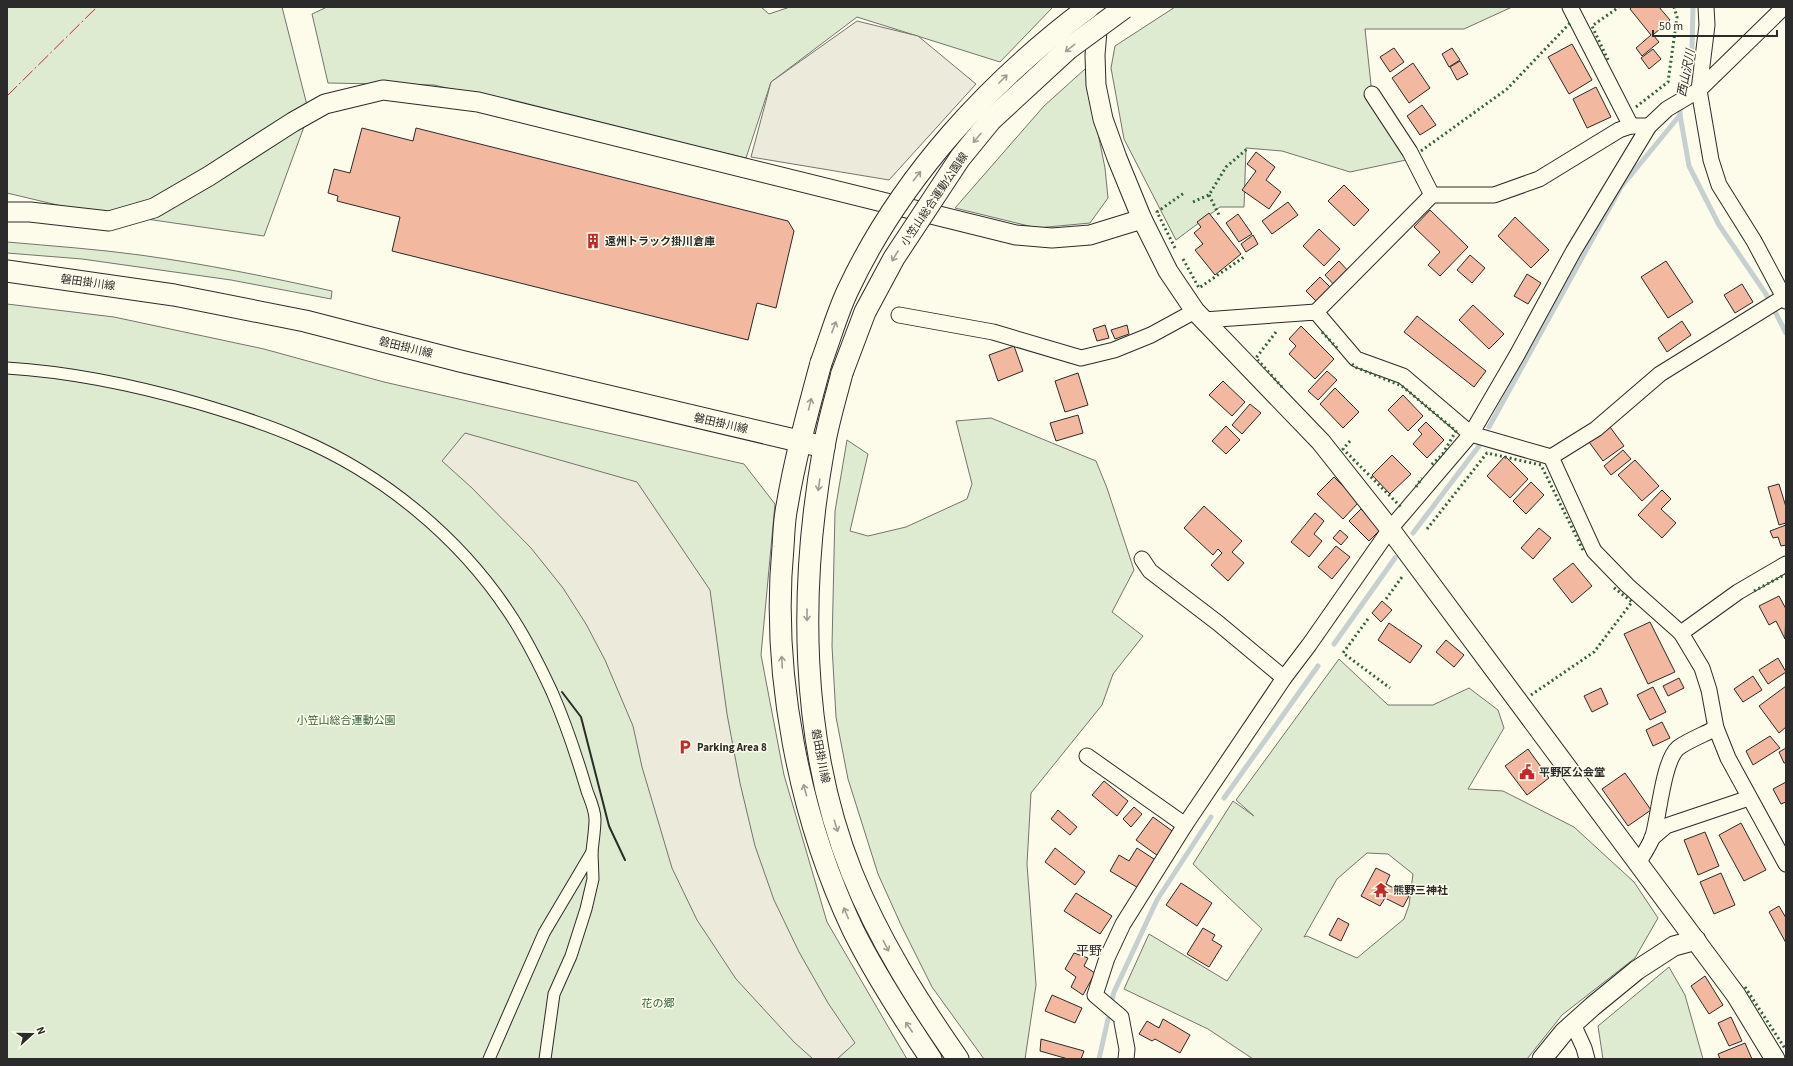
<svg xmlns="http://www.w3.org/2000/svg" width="1793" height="1066" font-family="'Source Sans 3','Noto Sans JP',sans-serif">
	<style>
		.green { fill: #deebd1; stroke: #74746e; fill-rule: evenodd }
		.parking { fill: #eceadb; stroke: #74746e }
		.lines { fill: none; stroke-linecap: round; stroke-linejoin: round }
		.stream { stroke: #c7d0d0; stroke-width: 5 }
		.building { fill: #f2b8a0; stroke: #2b2b2b }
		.pedestrian-casing { stroke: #2b2b2b; stroke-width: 13 }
		.minor-casing { stroke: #2b2b2b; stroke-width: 17 }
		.tertiary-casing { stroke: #2b2b2b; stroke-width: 21 }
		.secondary-casing { stroke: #2b2b2b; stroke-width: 23 }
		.pedestrian { stroke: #fdfbea; stroke-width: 11 }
		.minor { stroke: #fdfbea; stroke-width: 15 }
		.tertiary { stroke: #fdfbea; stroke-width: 19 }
		.secondary { stroke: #fdfbea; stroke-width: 21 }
		.secondary-bridge-casing { stroke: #2b2b2b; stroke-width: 23; stroke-linecap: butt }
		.secondary-bridge { stroke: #fdfbea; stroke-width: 21 }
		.hedge { stroke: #34623c; stroke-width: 3; stroke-dasharray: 2 3; stroke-linecap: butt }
		.wall { stroke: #2b2b2b; stroke-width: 2 }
		.power { stroke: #c62828; stroke-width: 1; stroke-dasharray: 14 3 2 3; stroke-linecap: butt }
		.oneway { stroke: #9e9d94 }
		.labels { text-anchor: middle; stroke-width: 3; stroke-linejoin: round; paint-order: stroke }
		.street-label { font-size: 11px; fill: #2b2b2b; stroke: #fdfbea }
		.poi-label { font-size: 11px; font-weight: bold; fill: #2b2b2b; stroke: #fdfbea; text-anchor: start }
		.park-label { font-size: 11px; fill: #34623c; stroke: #fdfbea }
		.water-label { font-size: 12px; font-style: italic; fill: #2b2b2b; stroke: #fdfbea }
		.quarter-label { font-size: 13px; fill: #2b2b2b; stroke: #fdfbea }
	</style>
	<rect width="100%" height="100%" fill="#fdfbea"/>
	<g class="green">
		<polygon points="7,7 282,7 309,113 264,236 70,208 7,193"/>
		<polygon points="327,7 761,7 769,14 790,7 1053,7 1000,62 857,17 771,82 746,158 434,85 328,83 312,14"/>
		<polygon points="1175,7 1512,7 1464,29 1365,29 1372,94 1406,160 1350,172 1282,151 1246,148 1244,207 1220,207 1176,240 1124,139 1111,68 1115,46"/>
		<polygon points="1085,69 1105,168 1108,198 1090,223 1037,228 955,208 1044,106"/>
		<path d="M7 242C52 246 96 249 140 255 205 264 269 277 332 291L331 299 231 280 82 259 7 253Z"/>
		<polygon points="7,304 114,317 264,349 384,382 744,464 775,504 761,655 784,775 827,922 907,1059 7,1059"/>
		<polygon points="991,418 1096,461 1107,488 1134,570 1112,612 1143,636 1113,674 1102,705 1031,793 1027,864 1036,985 1025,1059 984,1059 932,987 901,925 878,874 848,779 836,717 832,646 835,511 847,440 868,454 850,531 868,536 906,527 967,499 972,484 956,421"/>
		<path d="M1339 659 1388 705H1433L1469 688 1498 710 1504 728 1468 789 1503 791 1574 827 1634 882 1658 918 1635 958 1562 1015 1527 1059H1253L1208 1029 1124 989 1149 934 1227 981 1262 929 1193 864 1233 801 1254 816 1236 800ZM1367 853 1388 854 1413 874 1409 905 1404 919 1357 958 1307 936 1304 937 1337 879Z"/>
		<polygon points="1669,967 1685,995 1703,1059 1603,1059 1598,1026"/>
	</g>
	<g class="parking">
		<polygon points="857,21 918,36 976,84 889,180 751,157 771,82"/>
		<polygon points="465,433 637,482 710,590 727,714 740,783 755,846 774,900 799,952 828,1003 855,1043 837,1059 813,1059 794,1042 736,979 697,920 672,868 642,767 633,726 605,660 586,624 563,588 531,548 472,488 442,461"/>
	</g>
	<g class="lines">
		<g class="stream">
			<polyline points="1693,7 1692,48 1681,87 1680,115 1689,166 1719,225 1766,294 1786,333"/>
			<polyline points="1489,427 1621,187 1680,115"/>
			<polyline points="1413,533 1479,446"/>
			<polyline points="1334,644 1395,558"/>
			<polyline points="1224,798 1318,666"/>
			<polyline points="1111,1004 1114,992 1157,900 1211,817"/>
			<polyline points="1099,1059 1108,1019"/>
		</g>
	</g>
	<g class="building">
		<polygon points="1632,7 1659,7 1670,20 1653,35 1659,42 1642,56 1636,48 1651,35 1630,9"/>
		<polygon points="1572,44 1592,80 1569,94 1548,57"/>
		<polygon points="1394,48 1404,62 1390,72 1380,57"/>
		<polygon points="1452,48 1460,60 1449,67 1442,54"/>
		<polygon points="1653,49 1661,59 1649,69 1641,58"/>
		<polygon points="1460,61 1468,74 1457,80 1450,67"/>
		<polygon points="1413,63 1430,88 1409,103 1392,78"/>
		<polygon points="1596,87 1611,117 1587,128 1573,99"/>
		<polygon points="1422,105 1436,125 1420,135 1407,116"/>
		<polygon points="362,128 413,141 416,128 788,221 794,231 776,308 757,303 748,340 392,251 400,217 337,201 338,196 328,193 334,169 350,173"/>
		<polygon points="1256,152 1275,167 1266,180 1281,192 1269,209 1242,190 1256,171 1247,164"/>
		<polygon points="1344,185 1369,210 1354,226 1328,201"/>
		<polygon points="1288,202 1298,215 1272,234 1262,221"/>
		<polygon points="1430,210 1468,247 1440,276 1428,265 1440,252 1414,227"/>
		<polygon points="1209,213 1241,254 1215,275 1195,250 1203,244 1194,233 1201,227 1197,222"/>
		<polygon points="1238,214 1252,234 1239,242 1226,223"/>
		<polygon points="1515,217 1549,250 1531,268 1498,236"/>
		<polygon points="1319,229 1340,249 1324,266 1303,246"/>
		<polygon points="1253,235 1258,244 1246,252 1241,244"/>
		<polygon points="1470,255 1485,268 1472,283 1457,270"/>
		<polygon points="1339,261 1349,272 1335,286 1325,275"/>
		<polygon points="1666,261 1693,302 1668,318 1641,277"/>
		<polygon points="1527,274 1541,283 1528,304 1514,296"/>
		<polygon points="1320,277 1331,288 1317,302 1306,291"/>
		<polygon points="1742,284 1753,302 1735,313 1724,295"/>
		<polygon points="1473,305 1504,334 1489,349 1459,320"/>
		<polygon points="1417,316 1486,371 1474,387 1404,332"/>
		<polygon points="1682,321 1691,335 1667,352 1658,338"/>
		<polygon points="1105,325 1109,338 1097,341 1093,329"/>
		<polygon points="1127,325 1129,334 1115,339 1111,330"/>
		<polygon points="1301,326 1334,359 1315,379 1289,354 1296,346 1289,339"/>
		<polygon points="1014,346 1023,371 998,381 989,355"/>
		<polygon points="1327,371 1337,380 1318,400 1308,391"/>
		<polygon points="1078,373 1088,405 1065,412 1055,381"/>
		<polygon points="1223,381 1245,402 1232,416 1209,395"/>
		<polygon points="1335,388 1359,412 1343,428 1320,404"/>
		<polygon points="1403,395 1423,416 1408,431 1388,410"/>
		<polygon points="1250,404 1261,413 1242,434 1232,425"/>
		<polygon points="1078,415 1083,433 1056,441 1050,423"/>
		<polygon points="1426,422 1444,440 1427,458 1413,444 1422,434 1418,430"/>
		<polygon points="1226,426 1240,440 1226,454 1212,441"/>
		<polygon points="1610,427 1624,446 1603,461 1589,442"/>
		<polygon points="1623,450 1631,459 1611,475 1604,466"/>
		<polygon points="1392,455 1411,474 1390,494 1372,475"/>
		<polygon points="1505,456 1528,479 1510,498 1487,476"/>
		<polygon points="1635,460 1659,486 1642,501 1618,475"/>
		<polygon points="1334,477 1359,502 1343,519 1317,494"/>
		<polygon points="1531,482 1544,495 1526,514 1513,501"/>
		<polygon points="1779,484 1786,507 1786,523 1779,525 1768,487"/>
		<polygon points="1662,490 1671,499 1661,509 1676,523 1662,538 1638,515"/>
		<polygon points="1204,506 1242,541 1232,552 1244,563 1228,581 1211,565 1222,553 1218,549 1213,555 1184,528"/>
		<polygon points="1361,509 1381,529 1369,541 1349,521"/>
		<polygon points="1315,513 1324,521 1314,534 1322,541 1309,557 1291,542"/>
		<polygon points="1786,525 1786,545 1781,546 1778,537 1773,538 1770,531"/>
		<polygon points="1539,528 1551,538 1533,559 1521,548"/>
		<polygon points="1340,530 1348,537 1341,545 1333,538"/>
		<polygon points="1336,546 1350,557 1332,579 1318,567"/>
		<polygon points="1573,563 1592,586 1572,603 1553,579"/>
		<polygon points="1779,596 1786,609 1785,639 1776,621 1769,625 1759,606"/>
		<polygon points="1382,601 1392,610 1381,622 1372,613"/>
		<polygon points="1650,622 1675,672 1648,684 1624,634"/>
		<polygon points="1389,623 1422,646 1410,663 1378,640"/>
		<polygon points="1446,640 1464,655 1454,667 1436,652"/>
		<polygon points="1778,658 1786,672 1768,684 1759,670"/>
		<polygon points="1753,676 1762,690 1743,702 1734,689"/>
		<polygon points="1679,678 1684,688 1668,696 1663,686"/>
		<polygon points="1786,686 1786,727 1779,733 1759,706"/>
		<polygon points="1653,687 1666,712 1650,720 1637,695"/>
		<polygon points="1601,688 1608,704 1592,712 1584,696"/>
		<polygon points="1662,722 1670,738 1653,746 1646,730"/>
		<polygon points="1770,736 1780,748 1753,765 1746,751"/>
		<polygon points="1786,748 1786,763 1784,763 1779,752"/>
		<polygon points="1528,749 1549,778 1527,795 1505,766"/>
		<polygon points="1625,773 1651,810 1628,826 1602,789"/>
		<polygon points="1104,781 1128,801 1117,816 1092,795"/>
		<polygon points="1786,782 1786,802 1781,804 1773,789"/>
		<polygon points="1134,807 1142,814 1131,827 1123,819"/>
		<polygon points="1058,810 1077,827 1070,835 1051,819"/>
		<polygon points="1153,817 1175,833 1158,856 1136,840"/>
		<polygon points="1741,823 1766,870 1744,881 1719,835"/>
		<polygon points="1705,832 1719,866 1698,875 1684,840"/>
		<polygon points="1055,848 1085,872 1075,885 1045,862"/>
		<polygon points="1137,848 1157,861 1140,889 1110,871 1119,855 1129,861"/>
		<polygon points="1376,868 1390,875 1386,884 1409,896 1403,907 1385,898 1380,906 1361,896"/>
		<polygon points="1721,873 1735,905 1714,914 1700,882"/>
		<polygon points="1181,883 1212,903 1197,926 1166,905"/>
		<polygon points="1076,893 1112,916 1100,934 1064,911"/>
		<polygon points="1779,906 1786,918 1786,943 1769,912"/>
		<polygon points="1338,918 1349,924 1341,941 1329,935"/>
		<polygon points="1203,928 1215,935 1212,940 1222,946 1209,967 1187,954"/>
		<polygon points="1074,953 1088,958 1084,966 1095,973 1083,995 1071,987 1076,977 1065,969"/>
		<polygon points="1705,976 1723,1005 1709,1014 1691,986"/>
		<polygon points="1052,995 1082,1008 1075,1023 1045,1011"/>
		<polygon points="1731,1017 1742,1041 1729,1046 1718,1023"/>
		<polygon points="1163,1019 1190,1035 1180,1053 1155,1039 1152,1041 1139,1034 1147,1021 1159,1028"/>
		<polygon points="1041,1039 1084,1051 1081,1059 1068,1059 1040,1051"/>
		<polygon points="1745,1043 1752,1059 1720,1059 1718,1054"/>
	</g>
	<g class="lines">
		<g class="pedestrian-casing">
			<g id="pedestrian">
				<path d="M7 368C72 372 134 385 197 403 231 413 267 424 300 439 382 474 458 536 508 611 525 636 539 664 552 692 566 724 577 757 587 791 590 799 595 810 595 819 595 830 593 841 592 852"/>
				<polyline points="489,1059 544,933 592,852 593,879 586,909 571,956 554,994 545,1059"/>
			</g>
		</g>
		<g class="minor-casing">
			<g id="minor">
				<polyline points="1570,7 1631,126"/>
				<polyline points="1706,7 1707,25 1699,90 1711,160 1719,185 1754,241 1786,301"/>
				<polyline points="1372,94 1410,152 1432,195"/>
				<polyline points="1316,312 1432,195 1494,195 1539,179 1619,130 1631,126 1649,126"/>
				<polyline points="899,315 993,332 1081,358 1114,350 1151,335 1195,311"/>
				<polyline points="1204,320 1316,312 1356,359 1403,376 1471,434 1551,457 1594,551 1627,585 1681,633 1702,668 1709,690 1716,728 1728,758 1786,864"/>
				<polyline points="1551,457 1596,429 1660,374 1784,297"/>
				<polyline points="1142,559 1150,571 1218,623 1284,678"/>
				<polyline points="1681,633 1738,592 1786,564"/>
				<polyline points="1087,756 1185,825"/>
				<polyline points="1652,838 1666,826 1749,798"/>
				<path d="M1638 863C1643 855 1650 845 1653 836 1659 816 1663 761 1678 748 1687 741 1705 734 1716 728"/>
				<polyline points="1573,1024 1584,1048 1587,1059"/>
				<polyline points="1126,1059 1127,1049 1121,1017 1095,995 1107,958 1123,924 1185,825 1284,678 1309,645 1390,529 1471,434 1517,355 1573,252 1649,126 1667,109 1699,90 1784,7"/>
			</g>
		</g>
		<g class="tertiary-casing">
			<g id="tertiary">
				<polyline points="1099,7 1095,55 1096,85 1103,119 1117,158 1142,219 1168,271 1195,311 1321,442 1390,529 1736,995 1775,1059"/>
				<polyline points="7,212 30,212 109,221 154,208 209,176 293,122 325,104 383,90 478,102 1016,235 1052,238 1090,235 1142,219"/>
				<polyline points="1542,1059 1564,1032 1593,1006 1637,970 1674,946 1696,940"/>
			</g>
		</g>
		<g class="secondary-casing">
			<g id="secondary">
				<polyline points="7,271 174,295 305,321 460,361 824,447"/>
				<path d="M821 363C808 411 795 458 787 506 784 520 784 533 783 547 771 673 799 816 853 930 875 974 904 1019 931 1059"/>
				<path d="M842 373C836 397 828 422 824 447 799 586 799 741 852 873 879 940 917 1000 958 1059"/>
			</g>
		</g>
		<use href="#pedestrian" class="pedestrian"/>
		<use href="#minor" class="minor"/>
		<use href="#tertiary" class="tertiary"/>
		<use href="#secondary" class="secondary"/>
		<g class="secondary-bridge-casing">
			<g id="secondary-bridge">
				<path d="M821 363C830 339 837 313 848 290 901 177 990 81 1089 7"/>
				<polyline points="842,373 865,312 894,258 960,158 991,120 1068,49 1124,8"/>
			</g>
		</g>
		<use href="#secondary-bridge" class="secondary-bridge"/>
		<g class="hedge">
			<polyline points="1608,60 1592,26 1619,7"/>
			<polyline points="1636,107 1668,82 1677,17 1674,7"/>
			<polyline points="1421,151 1507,89 1571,22"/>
			<polyline points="1209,195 1219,215"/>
			<polyline points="1193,202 1209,195 1226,167 1247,149"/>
			<polyline points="1175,248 1157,212 1184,193"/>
			<polyline points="1183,259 1199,288 1244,257"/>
			<polyline points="1276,332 1256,358 1282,387"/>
			<polyline points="1322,332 1339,350"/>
			<polyline points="1352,364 1355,367 1402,386 1456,431 1442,455 1430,466"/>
			<polyline points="1350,441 1343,449 1401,507 1403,506"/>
			<polyline points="1416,487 1422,478"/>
			<polyline points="1427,529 1487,453 1541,465 1583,550"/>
			<polyline points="1754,591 1786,574"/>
			<polyline points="1386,599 1402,577"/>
			<polyline points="1368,619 1343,653 1390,688"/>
			<polyline points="1531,695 1594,652 1632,602 1613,587"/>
			<polyline points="1745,987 1786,1050"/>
		</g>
		<polyline class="wall" points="562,692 581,717 609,826 625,860"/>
		<polyline class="power" points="7,96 97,7"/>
	</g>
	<defs><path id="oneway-shaft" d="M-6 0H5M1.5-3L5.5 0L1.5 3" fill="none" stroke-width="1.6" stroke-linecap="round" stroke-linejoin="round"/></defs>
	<g class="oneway">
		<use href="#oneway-shaft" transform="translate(1070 48) rotate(142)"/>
		<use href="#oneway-shaft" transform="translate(1003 79) rotate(-45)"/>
		<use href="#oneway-shaft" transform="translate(977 138) rotate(130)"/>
		<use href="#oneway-shaft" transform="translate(917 176) rotate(-52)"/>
		<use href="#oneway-shaft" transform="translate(895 256) rotate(121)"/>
		<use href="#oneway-shaft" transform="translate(834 327) rotate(-69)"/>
		<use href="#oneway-shaft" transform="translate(810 404) rotate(-76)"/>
		<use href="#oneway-shaft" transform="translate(819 485) rotate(98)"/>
		<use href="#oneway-shaft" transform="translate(807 615) rotate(90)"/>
		<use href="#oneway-shaft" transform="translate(782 662) rotate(-93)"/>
		<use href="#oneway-shaft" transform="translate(805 790) rotate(-105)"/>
		<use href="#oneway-shaft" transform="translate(836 826) rotate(73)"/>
		<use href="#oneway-shaft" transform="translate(846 913) rotate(-113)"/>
		<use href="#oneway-shaft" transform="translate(886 946) rotate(63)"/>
		<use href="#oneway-shaft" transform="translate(909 1027) rotate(-124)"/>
	</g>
	<defs>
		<g id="building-bare" transform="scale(1.2)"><path d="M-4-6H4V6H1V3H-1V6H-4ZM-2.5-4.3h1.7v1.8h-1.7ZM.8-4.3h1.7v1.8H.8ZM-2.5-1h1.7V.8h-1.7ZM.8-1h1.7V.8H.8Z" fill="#c62828" stroke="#fdfbea" stroke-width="2.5" paint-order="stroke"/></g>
		<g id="parking-bare" transform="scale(1.2)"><path d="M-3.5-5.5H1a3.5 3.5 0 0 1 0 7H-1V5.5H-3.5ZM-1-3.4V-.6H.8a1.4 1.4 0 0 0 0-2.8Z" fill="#c62828" stroke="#fdfbea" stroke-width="2.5" paint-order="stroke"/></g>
		<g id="civic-bare" transform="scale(1.2)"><path d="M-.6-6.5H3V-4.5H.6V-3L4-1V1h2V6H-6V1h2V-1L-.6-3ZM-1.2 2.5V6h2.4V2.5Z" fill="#c62828" stroke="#fdfbea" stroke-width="2.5" paint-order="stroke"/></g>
		<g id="temple-bare" transform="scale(1.2)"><path d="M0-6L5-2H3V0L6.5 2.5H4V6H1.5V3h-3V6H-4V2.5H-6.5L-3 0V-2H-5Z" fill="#c62828" stroke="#fdfbea" stroke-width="2.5" paint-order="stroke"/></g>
	</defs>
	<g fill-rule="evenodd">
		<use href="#building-bare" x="593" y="241"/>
		<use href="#parking-bare" x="685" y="747"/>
		<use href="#civic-bare" x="1527" y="772"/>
		<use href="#temple-bare" x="1381" y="890"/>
	</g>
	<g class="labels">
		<g class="street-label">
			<text transform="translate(934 199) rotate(-56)" y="4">小笠山総合運動公園線</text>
			<text transform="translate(88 282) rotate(8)" y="4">磐田掛川線</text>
			<text transform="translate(406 347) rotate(14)" y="4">磐田掛川線</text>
			<text transform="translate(721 423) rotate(13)" y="4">磐田掛川線</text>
			<text transform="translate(821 756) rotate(79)" y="4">磐田掛川線</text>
		</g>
		<g class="poi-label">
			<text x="605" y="245">遠州トラック掛川倉庫</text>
			<text x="697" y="751">Parking Area 8</text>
			<text x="1539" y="776">平野区公会堂</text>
			<text x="1393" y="894">熊野三神社</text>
		</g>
		<g class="park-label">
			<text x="346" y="724">小笠山総合運動公園</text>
			<text x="658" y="1007">花の郷</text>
		</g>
		<g class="water-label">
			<text transform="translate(1686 73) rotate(-79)" y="4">西山沢川</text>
		</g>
		<g class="quarter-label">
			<text x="1089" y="955">平野</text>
		</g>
	</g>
	<rect width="1793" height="1066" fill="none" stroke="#2b2b2b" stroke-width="16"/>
	<g transform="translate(32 1034) rotate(69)" stroke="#fdfbea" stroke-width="3" paint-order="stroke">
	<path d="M0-3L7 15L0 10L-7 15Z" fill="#2b2b2b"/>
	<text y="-6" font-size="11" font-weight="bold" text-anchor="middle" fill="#2b2b2b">N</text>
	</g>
	<path d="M1653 30v6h124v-6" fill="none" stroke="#2b2b2b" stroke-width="2"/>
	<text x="1659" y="30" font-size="12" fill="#2b2b2b" stroke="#fdfbea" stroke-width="3" paint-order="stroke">50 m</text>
</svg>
